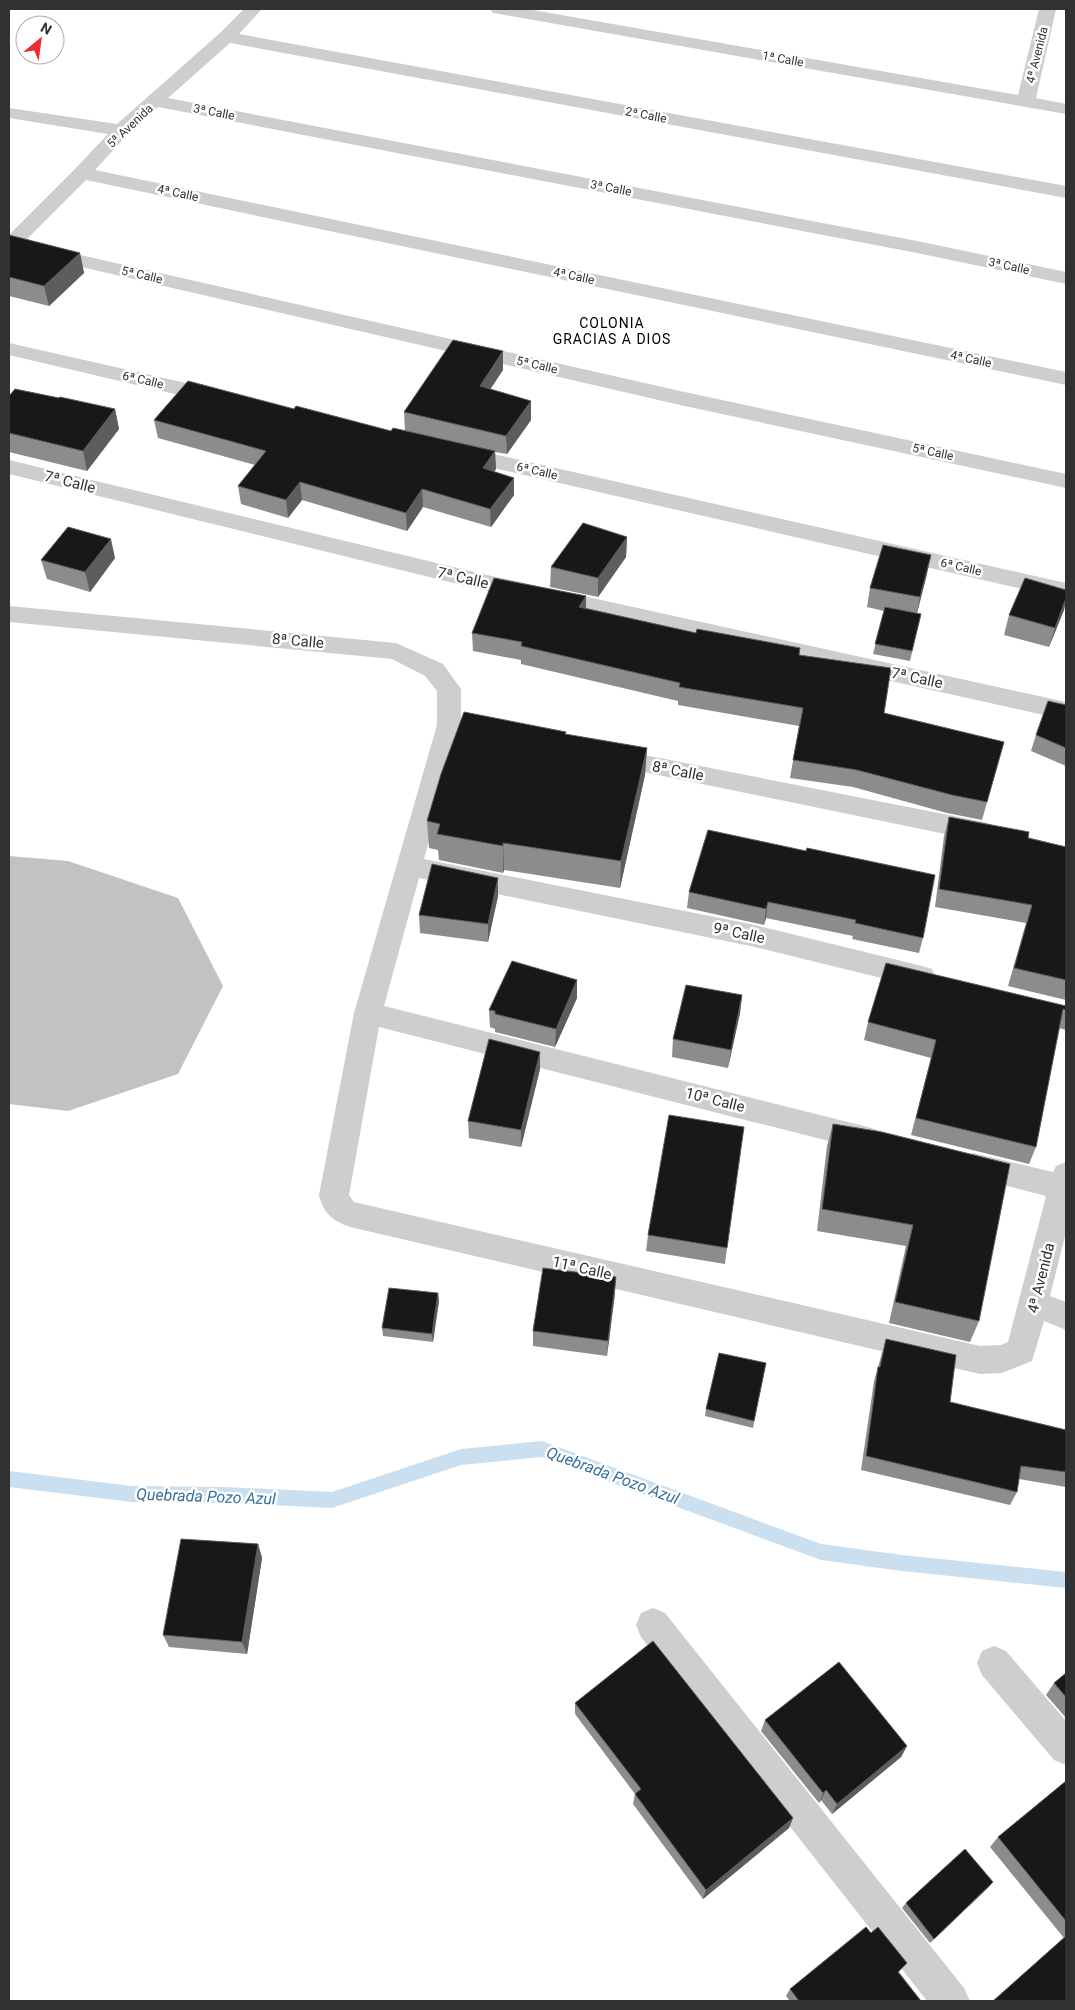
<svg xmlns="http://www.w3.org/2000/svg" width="1075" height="2010" font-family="Roboto,sans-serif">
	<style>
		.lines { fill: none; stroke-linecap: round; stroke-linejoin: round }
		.stream { fill: #cadfef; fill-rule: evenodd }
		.runway { fill: #c2c2c2; fill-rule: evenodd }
		.street { fill: #cecece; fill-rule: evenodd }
		.wall { fill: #8c8c8c }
		.shaded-wall { fill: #5d5d5d }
		.building { fill: #181818; stroke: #5d5d5d }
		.labels { text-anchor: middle; stroke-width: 5; stroke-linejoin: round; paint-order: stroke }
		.far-street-label { font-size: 12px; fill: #313131; stroke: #fff }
		.far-neighbourhood-label { font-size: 14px; letter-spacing: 1px; fill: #000; stroke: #fff }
		.street-label { font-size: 15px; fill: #313131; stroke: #fff }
		.water-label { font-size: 16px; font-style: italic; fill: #38709a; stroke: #fff }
	</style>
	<rect width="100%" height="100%" fill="#fff"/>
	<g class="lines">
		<polygon class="stream" points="542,1441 821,1544 902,1555 1066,1572 1066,1588 902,1571 821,1560 542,1457 461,1465 332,1508 225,1503 132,1502 9,1487 9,1471 132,1486 225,1487 332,1492 461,1449"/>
		<polygon class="runway" points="9,856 68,861 178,898 223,986 178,1074 68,1111 9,1104"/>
		<g class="street">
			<polygon points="244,9 262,9 239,34 1066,186 1066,198 230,43 168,98 917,241 1066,272 1066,284 917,253 158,107 128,134 95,170 1066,372 1066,385 86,180 16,250 9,252 9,235 75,169 108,134 9,118 9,108 117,124 220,33"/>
			<polygon points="490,9 527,9 1018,95 1039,9 1056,9 1036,98 1066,104 1066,114 499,14 493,13"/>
			<polygon points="45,247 680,391 1066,474 1066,488 680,405 38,257 35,253 38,249"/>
			<polygon points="9,343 217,390 225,392 228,397 225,402 217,404 9,355"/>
			<polygon points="458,446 1066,583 1066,599 450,458 447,453 450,448"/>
			<polygon points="9,460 478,573 1066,702 1066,720 478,589 9,474"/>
			<path d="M9 606 396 643 443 664 461 689V725L424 859 755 925 922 966 932 969 936 977 932 985 922 988 755 947 419 878 384 1006 868 1127 878 1130 882 1139 878 1148 868 1151 379 1027 349 1195 354 1202 980 1346 1001 1345 1008 1342 1046 1196 973 1177 963 1174 958 1165 963 1156 973 1153 1053 1172 1056 1166 1066 1162V1232L1050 1296 1066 1302V1330L1044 1321 1032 1361 1002 1373 980 1374 350 1227C333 1221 323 1213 319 1195L354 1013 437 725V691L425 676 392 659 9 622Z"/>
			<polygon points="609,748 984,822 993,825 997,832 993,839 984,842 600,763 597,757 600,751"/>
			<polygon points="653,1608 665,1613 964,1988 970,2001 927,2001 641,1637 636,1625 641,1613"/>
			<polygon points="994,1646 1006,1651 1066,1721 1066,1765 1054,1760 982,1675 977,1663 982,1651"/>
		</g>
	</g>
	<g class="wall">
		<polygon points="9,235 80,253 84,273 49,306 9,296"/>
		<polygon points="503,351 503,370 490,389 531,420 507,454 495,452 496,469 494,472 514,495 491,527 423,507 407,531 302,500 288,518 241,504 238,486 255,465 158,438 154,420 294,409 391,431 405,431 404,412"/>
		<polygon points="9,396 59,398 115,409 119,429 87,471 9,452"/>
		<polygon points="627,537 626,557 598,597 550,587 551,567"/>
		<polygon points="115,558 90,592 47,579 41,560"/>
		<polygon points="927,574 917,613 921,614 910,661 873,654 884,611 867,607 870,588"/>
		<polygon points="1066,590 1066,601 1064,610 1049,647 1004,635 1009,615"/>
		<polygon points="586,596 586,608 696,633 800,648 799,655 884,713 1004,742 982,820 947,813 853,787 790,778 799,726 678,705 678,701 521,664 521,660 473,651 472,633"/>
		<polygon points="1066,705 1066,766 1031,751 1036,735"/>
		<polygon points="566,732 566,735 647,748 645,775 620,888 504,870 503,873 439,860 438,850 429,848 427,821"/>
		<polygon points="949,817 1066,847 1066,1000 1008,986 1026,923 935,907 944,836"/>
		<polygon points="708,830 923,938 919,953 852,939 853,936 766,918 764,925 687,908 689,892"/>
		<polygon points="498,878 498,896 488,942 420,933 419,915"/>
		<polygon points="577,980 577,998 555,1047 495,1032 495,1029 490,1027 489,1010"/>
		<polygon points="742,995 740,1013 728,1068 672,1057 673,1039"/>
		<polygon points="1066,1006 1066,1030 1059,1028 1036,1147 1029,1164 911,1135 931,1058 864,1040 868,1022"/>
		<polygon points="540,1052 540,1069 521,1147 469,1138 468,1121"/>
		<polygon points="833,1124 882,1132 979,1321 970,1342 889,1323 906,1246 817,1231 827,1146"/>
		<polygon points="648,1235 727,1248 725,1264 646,1251"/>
		<polygon points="438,1293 439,1301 433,1342 383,1336 382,1328"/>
		<polygon points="615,1293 607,1356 533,1346 533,1331"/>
		<polygon points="886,1339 950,1402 1066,1430 1066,1487 1019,1479 1017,1492 1010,1505 861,1470 874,1381"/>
		<polygon points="766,1363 753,1428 705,1416 706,1409"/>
		<polygon points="258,1544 262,1558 247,1654 169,1647 163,1635"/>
		<polygon points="1066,1673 1066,1718 1046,1695 1054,1683"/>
		<polygon points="575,1703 793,1818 789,1828 703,1899 633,1804 635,1794 575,1714"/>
		<polygon points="765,1720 907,1746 901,1757 832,1814 821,1800 819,1803 761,1731"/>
		<polygon points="1066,1781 1066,2001 1064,1938 990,1847 998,1837"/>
		<polygon points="993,1882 930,1943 902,1908 906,1903"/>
		<polygon points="871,1933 907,1963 899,1972 921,2001 790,2001 786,1996 790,1989"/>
	</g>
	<g class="shaded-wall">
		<polygon points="80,253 84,273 49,306 44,286"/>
		<polygon points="503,351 503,370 480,405 480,386"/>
		<polygon points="531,401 531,420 507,454 506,436"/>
		<polygon points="115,409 119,429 87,471 83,451"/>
		<polygon points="495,451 496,469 484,486 483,468"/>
		<polygon points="514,478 514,495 491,527 490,509"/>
		<polygon points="300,482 302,500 288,518 286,500"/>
		<polygon points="422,489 423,507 407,531 406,513"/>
		<polygon points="627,537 626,557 598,597 598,578"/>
		<polygon points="111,539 115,558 90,592 85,572"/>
		<polygon points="931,555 927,574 916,617 920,597"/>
		<polygon points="586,596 586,615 579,607"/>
		<polygon points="1066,598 1064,610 1049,647 1055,628"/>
		<polygon points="647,748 645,775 620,888 621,861"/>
		<polygon points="503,843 504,870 503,873"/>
		<polygon points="498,878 498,896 488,942 488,924"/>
		<polygon points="768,902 766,918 764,925 766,909"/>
		<polygon points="577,980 577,998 555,1047 556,1029"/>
		<polygon points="742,995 740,1013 728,1068 731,1050"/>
		<polygon points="540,1052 540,1069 521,1147 521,1130"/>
		<polygon points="616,1277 615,1293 607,1356 608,1341"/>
		<polygon points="438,1293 439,1301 433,1342 432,1334"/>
		<polygon points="258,1544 262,1558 247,1654 242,1642"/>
		<polygon points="907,1746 901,1757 832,1814 837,1804"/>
		<polygon points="826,1790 821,1800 819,1803 823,1793"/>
		<polygon points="793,1818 789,1828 703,1899 706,1890"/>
		<polygon points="993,1882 989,1887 930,1943 934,1939"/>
	</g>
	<g class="building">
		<polygon points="9,235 80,253 44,286 9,277"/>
		<polygon points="453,340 503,351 480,386 531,401 506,436 404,412"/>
		<polygon points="188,381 294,409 296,406 391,431 393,428 495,451 483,468 514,478 490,509 422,489 406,513 300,482 286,500 238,486 266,451 154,420"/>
		<polygon points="15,389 59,398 60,397 115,409 83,451 9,433 9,396"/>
		<polygon points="583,523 627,537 598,578 551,567"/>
		<polygon points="68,527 111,539 85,572 41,560"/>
		<polygon points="883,545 931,555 920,597 870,588"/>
		<polygon points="494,578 586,596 579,607 696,633 697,629 800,648 799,655 891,668 884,713 1004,742 987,802 952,795 857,770 793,760 803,708 679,687 680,683 521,646 522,642 472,633"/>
		<polygon points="1025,578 1066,590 1066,598 1055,628 1009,615"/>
		<polygon points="885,607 921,614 912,651 875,644"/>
		<polygon points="1048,701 1066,705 1066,748 1036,735"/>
		<polygon points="464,712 566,732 565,734 647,748 621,861 503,843 503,846 437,834 440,824 427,821 441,774"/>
		<polygon points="949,817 1029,832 1028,838 1066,847 1066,980 1014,968 1032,905 939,889"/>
		<polygon points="708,830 806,851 807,848 935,875 923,938 855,923 856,920 768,902 766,909 689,892"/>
		<polygon points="432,864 498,878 488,924 419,915"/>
		<polygon points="512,961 577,980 556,1029 495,1014 495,1011 489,1010"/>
		<polygon points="886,963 1066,1006 1066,1010 1063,1009 1036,1147 916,1118 936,1040 868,1022"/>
		<polygon points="686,985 742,995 731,1050 673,1039"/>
		<polygon points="489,1039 540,1052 521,1130 468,1121"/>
		<polygon points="669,1115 744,1127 727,1248 648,1235"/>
		<polygon points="833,1124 882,1132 1010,1164 979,1321 895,1302 913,1225 822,1209"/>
		<polygon points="543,1268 616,1277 608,1341 533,1331"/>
		<polygon points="389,1288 438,1293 432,1334 382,1328"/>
		<polygon points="886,1339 956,1355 950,1402 1066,1430 1066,1472 1021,1466 1017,1492 866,1456 878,1367 880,1367"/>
		<polygon points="719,1353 766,1363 754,1421 706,1409"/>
		<polygon points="181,1539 258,1544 242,1642 163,1635"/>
		<polygon points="653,1641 793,1818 706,1890 635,1794 641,1789 575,1703"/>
		<polygon points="839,1662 907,1746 837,1804 826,1790 823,1793 765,1720"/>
		<polygon points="1066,1673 1066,1697 1054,1683"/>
		<polygon points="1066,1781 1066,1921 998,1837"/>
		<polygon points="965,1849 993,1882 934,1939 906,1903"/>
		<polygon points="866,1927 871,1933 878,1927 907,1963 898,1972 921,2001 799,2001 790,1989"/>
		<polygon points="1066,1936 1066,2001 993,2001"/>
	</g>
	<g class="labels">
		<g class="far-street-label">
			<text transform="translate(1037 55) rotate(-76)" y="4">4ª Avenida</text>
			<text transform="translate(783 59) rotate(10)" y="4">1ª Calle</text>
			<text transform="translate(214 112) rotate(11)" y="4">3ª Calle</text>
			<text transform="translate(646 115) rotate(11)" y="4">2ª Calle</text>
			<text transform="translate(130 126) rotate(-43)" y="4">5ª Avenida</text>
			<text transform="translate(611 188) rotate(11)" y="4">3ª Calle</text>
			<text transform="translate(178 193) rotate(12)" y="4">4ª Calle</text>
			<text transform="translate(1009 266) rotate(12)" y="4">3ª Calle</text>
			<text transform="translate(142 275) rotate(13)" y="4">5ª Calle</text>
			<text transform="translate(574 276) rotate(12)" y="4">4ª Calle</text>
			<text transform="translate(971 359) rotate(12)" y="4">4ª Calle</text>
			<text transform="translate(537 365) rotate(13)" y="4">5ª Calle</text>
			<text transform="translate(143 380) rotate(13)" y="4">6ª Calle</text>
			<text transform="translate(933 452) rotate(12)" y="4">5ª Calle</text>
			<text transform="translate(537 471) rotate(13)" y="4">6ª Calle</text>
			<text transform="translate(961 567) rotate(13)" y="4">6ª Calle</text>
		</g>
		<g class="far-neighbourhood-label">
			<text x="612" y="328">COLONIA<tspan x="612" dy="16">GRACIAS A DIOS</tspan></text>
		</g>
		<g class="street-label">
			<text transform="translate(70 482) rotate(14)" y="5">7ª Calle</text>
			<text transform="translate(463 578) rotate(13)" y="5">7ª Calle</text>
			<text transform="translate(298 641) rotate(5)" y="5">8ª Calle</text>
			<text transform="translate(917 678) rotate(12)" y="5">7ª Calle</text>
			<text transform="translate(678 771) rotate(11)" y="5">8ª Calle</text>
			<text transform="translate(739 933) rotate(12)" y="5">9ª Calle</text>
			<text transform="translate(715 1100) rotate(14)" y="5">10ª Calle</text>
			<text transform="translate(582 1268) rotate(13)" y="5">11ª Calle</text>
			<text transform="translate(1041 1278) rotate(-76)" y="5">4ª Avenida</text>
		</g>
		<g class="water-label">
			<text transform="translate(613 1475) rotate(20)" y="6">Quebrada Pozo Azul</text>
			<text transform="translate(206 1496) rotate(2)" y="6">Quebrada Pozo Azul</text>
		</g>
	</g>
	<rect width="1075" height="2010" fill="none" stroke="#313131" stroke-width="20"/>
	<g transform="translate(40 40) rotate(29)"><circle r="24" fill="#ffffff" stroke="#adadad"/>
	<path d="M0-4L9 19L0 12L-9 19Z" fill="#f22930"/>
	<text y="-8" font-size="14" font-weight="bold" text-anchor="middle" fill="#313131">N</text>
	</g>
</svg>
